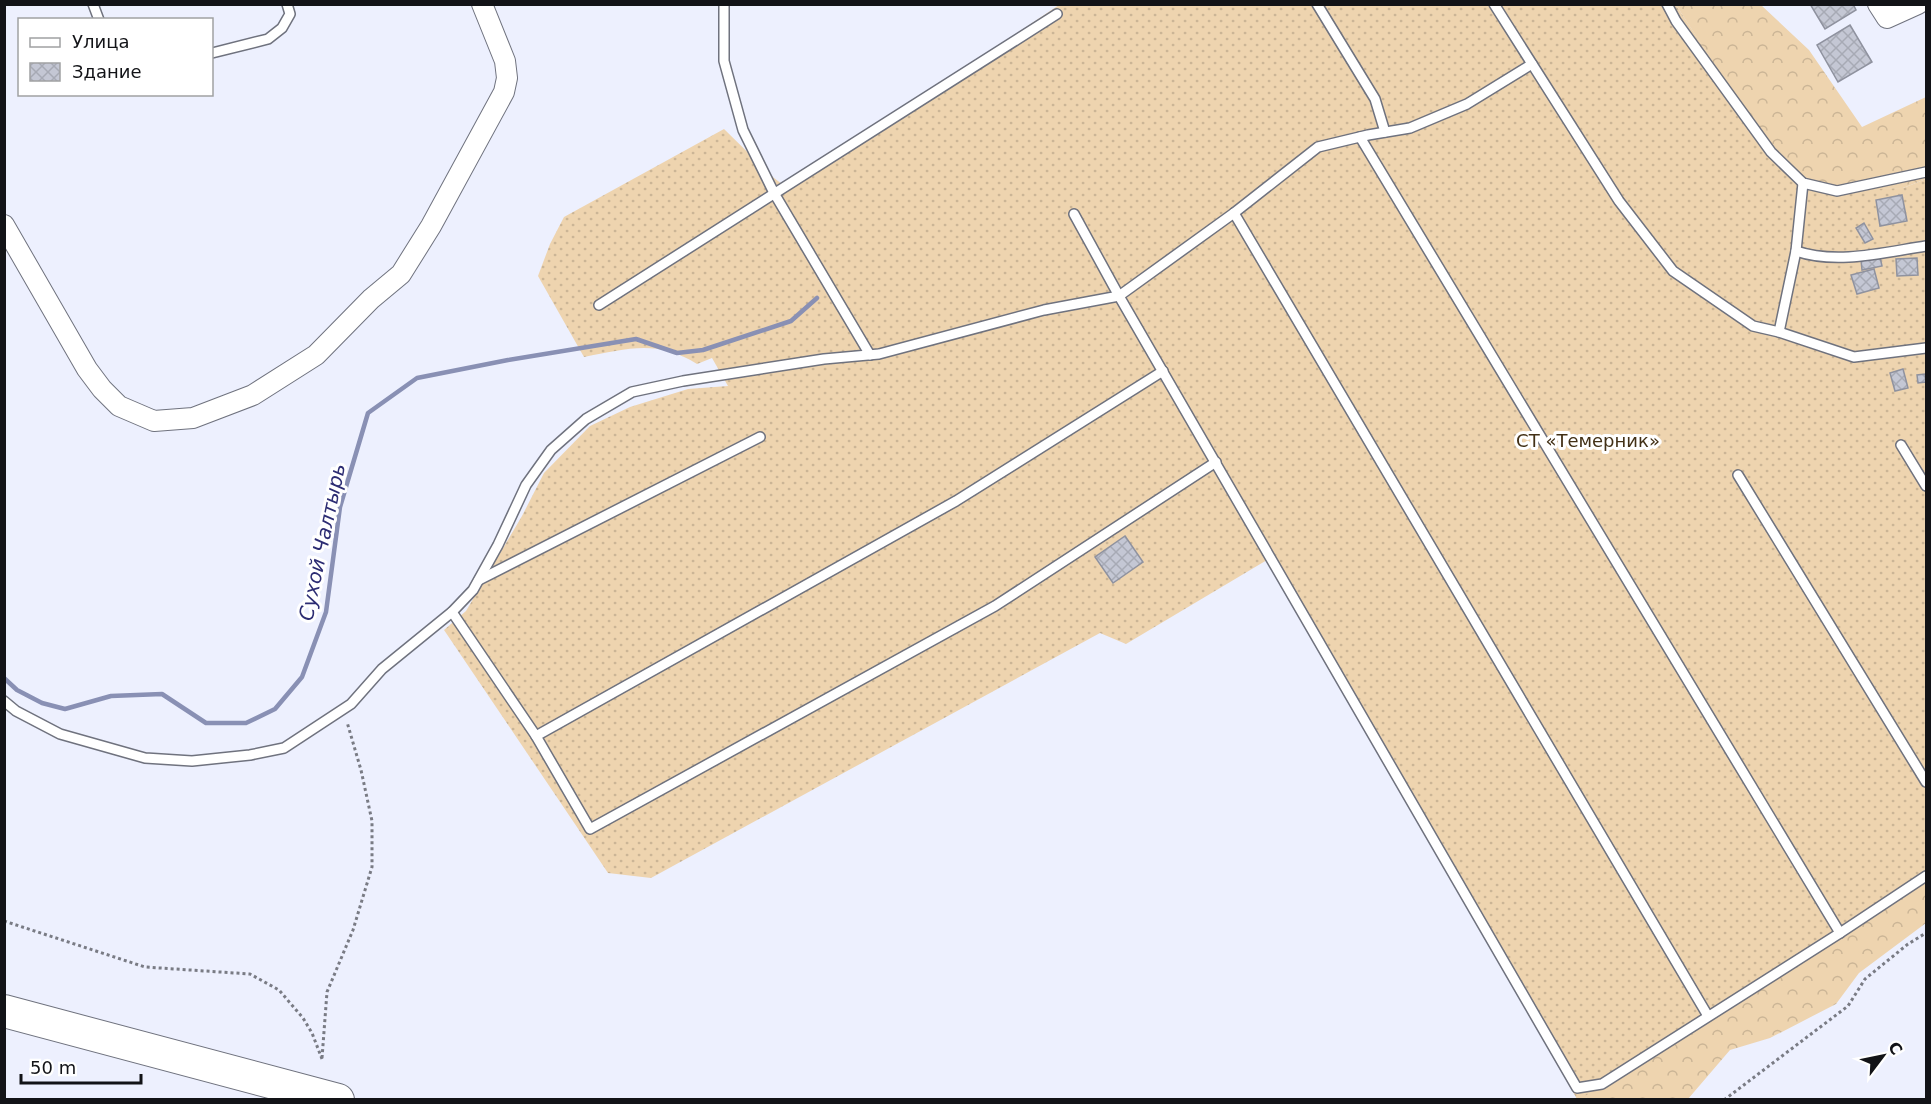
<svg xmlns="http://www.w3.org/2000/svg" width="1931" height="1104" font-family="'DejaVu Sans',sans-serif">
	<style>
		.grass { fill: url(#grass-dots) }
		.forest { fill: url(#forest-crowns) }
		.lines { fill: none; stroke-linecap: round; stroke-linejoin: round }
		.stream { stroke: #8990b4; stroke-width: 4.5 }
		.building { fill: url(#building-cross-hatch); stroke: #8f929f; stroke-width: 1.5 }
		.service-casing { stroke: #6f727e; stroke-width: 12 }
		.minor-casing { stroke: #6f727e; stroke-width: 22 }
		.trunk-casing { stroke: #6f727e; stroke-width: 34 }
		.path { stroke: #797b84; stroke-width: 3; stroke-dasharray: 3 3; stroke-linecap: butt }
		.service { stroke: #fff; stroke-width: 9 }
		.minor { stroke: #fff; stroke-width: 20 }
		.trunk { stroke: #fff; stroke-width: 32 }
		.labels { text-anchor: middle; stroke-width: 6; stroke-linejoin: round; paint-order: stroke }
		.park-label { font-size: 18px; fill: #423016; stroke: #fff }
		.water-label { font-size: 20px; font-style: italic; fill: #2c2c73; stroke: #fff }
	</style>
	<defs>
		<pattern id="grass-dots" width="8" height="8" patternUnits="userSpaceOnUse" patternTransform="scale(1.5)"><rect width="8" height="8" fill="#eed4af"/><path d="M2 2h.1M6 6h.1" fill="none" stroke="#cbb596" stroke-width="1.8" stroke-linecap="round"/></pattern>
		<pattern id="forest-crowns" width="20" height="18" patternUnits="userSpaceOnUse" patternTransform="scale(1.5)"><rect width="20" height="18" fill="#eed4af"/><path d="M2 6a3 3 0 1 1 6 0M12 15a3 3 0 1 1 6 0" fill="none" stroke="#cbb596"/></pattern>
		<pattern id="building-cross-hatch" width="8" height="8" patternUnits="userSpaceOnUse" patternTransform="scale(1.5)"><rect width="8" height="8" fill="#c4c7d4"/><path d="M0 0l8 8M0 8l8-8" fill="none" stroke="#a7aab5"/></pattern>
	</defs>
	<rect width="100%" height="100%" fill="#edf0fe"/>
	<path class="grass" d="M1059 5H1676L1768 146 1798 176 1831 189 1903 188 1926 179V883L1584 1099H1577L1267 560 1126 644 1100 633 651 878 608 873 444 630 466 611 522 516 544 473 590 426 630 407 688 389 728 386 712 358 697 364C657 339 627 349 584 357L538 276 550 244 564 217 724 129 774 178 786 187Z"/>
	<g class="forest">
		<polygon points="1676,5 1761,5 1809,50 1862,127 1926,97 1926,179 1903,188 1837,191 1798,176 1771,152"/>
		<polygon points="1926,879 1926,923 1859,973 1836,1004 1770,1038 1730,1050 1688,1099 1588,1100 1585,1096"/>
	</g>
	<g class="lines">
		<polyline class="stream" points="4,678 17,690 42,703 65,709 111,696 162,694 206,723 246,723 275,709 302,677 326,612 340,507 368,413 417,378 508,360 636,339 677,353 703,350 791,321 817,298"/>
	</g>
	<g class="building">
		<polygon points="1810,4 1853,4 1856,10 1825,29"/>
		<polygon points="1850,25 1872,62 1838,82 1817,45"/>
		<polygon points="1902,195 1907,221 1880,226 1876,200"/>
		<polygon points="1864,223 1873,239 1865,243 1856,228"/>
		<polygon points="1880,257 1882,266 1862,270 1861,260"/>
		<polygon points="1917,258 1918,275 1897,276 1896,259"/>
		<polygon points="1874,269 1879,288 1857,294 1851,275"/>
		<polygon points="1903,369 1908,388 1895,391 1890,373"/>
		<polygon points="1925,374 1926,382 1918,383 1917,375"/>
		<polygon points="1125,536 1143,562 1113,583 1095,557"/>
	</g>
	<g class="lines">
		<g class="service-casing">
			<g id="service">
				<polyline points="93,4 99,20"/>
				<polyline points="724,4 724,61 743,130 774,193 870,355"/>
				<polyline points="1317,4 1375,99 1385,132"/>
				<polyline points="1494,4 1619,201 1673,271 1753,326 1779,332 1854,357 1926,348"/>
				<polyline points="1667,4 1676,21 1771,152 1803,183 1837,191 1926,172"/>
				<polyline points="212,53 268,39 282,28 290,14 287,4"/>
				<polyline points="1360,137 1840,933"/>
				<polyline points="1234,213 1708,1016"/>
				<polyline points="1074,214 1119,296 1577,1088 1602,1084 1840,933 1926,876"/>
				<path d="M1796 251C1837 265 1885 252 1926 246"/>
				<polyline points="599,305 1057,14"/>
				<polyline points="1779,332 1796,251 1803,183"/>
				<polyline points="1901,445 1926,486"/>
				<polyline points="1738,475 1926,782"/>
				<polyline points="479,580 760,437"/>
				<polyline points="452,612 536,736 590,829 995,606 1216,462"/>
				<polyline points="4,701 16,711 60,734 145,758 192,761 250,755 284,748 351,704 382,669 452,612 473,590 498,545 526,485 551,450 586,419 632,392 683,381 824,359 879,354 1044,310 1119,296 1234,213 1318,147 1368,135 1410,128 1467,104 1532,64"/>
				<polyline points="536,736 956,501 1163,371"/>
			</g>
		</g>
		<g class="minor-casing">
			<g id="minor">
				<polyline points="1878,4 1887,18 1918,4"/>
				<polyline points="4,225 87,369 102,389 119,406 154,421 193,418 253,395 316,355 371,299 401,274 431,226 504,92 507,78 505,61 482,4"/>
			</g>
		</g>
		<g class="trunk-casing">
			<polyline id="trunk" points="4,1011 338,1100"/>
		</g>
		<g class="path">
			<polyline points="4,921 145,967 250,974 279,990 303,1018 312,1033 322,1059"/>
			<polyline points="322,1058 327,992 353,930 372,867 372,821 361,770 347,722"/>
			<polyline points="1724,1100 1848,1006 1865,979 1908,944 1926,933"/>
		</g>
		<use href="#service" class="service"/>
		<use href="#minor" class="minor"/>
		<use href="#trunk" class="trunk"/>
	</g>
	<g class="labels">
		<g class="park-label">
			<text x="1588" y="447">СТ «Темерник»</text>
		</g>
		<g class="water-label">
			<text transform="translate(322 542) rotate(-78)" y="7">Сухой Чалтырь</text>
		</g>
	</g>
	<rect width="1931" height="1104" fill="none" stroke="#121317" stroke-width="12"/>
	<rect x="18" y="18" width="195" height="78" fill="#ffffff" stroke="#a0a1a2" stroke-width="1.5"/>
	<rect x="30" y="38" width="30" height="9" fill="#ffffff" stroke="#a0a1a2" stroke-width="1.5"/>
	<text x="72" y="48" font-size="18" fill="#121317">Улица</text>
	<rect x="30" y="63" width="30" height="18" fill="url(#building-cross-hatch)" stroke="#a0a1a2" stroke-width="1.5"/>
	<text x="72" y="78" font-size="18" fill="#121317">Здание</text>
	<g transform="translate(1883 1056) rotate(58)" stroke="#ffffff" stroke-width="4.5" paint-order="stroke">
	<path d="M0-4.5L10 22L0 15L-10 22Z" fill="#121317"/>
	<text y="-9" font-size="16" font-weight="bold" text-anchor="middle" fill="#121317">С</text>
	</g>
	<path d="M21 1074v9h120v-9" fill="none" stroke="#121317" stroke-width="3"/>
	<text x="30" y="1074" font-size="18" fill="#121317" stroke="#ffffff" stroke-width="4.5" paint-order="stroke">50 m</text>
</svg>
